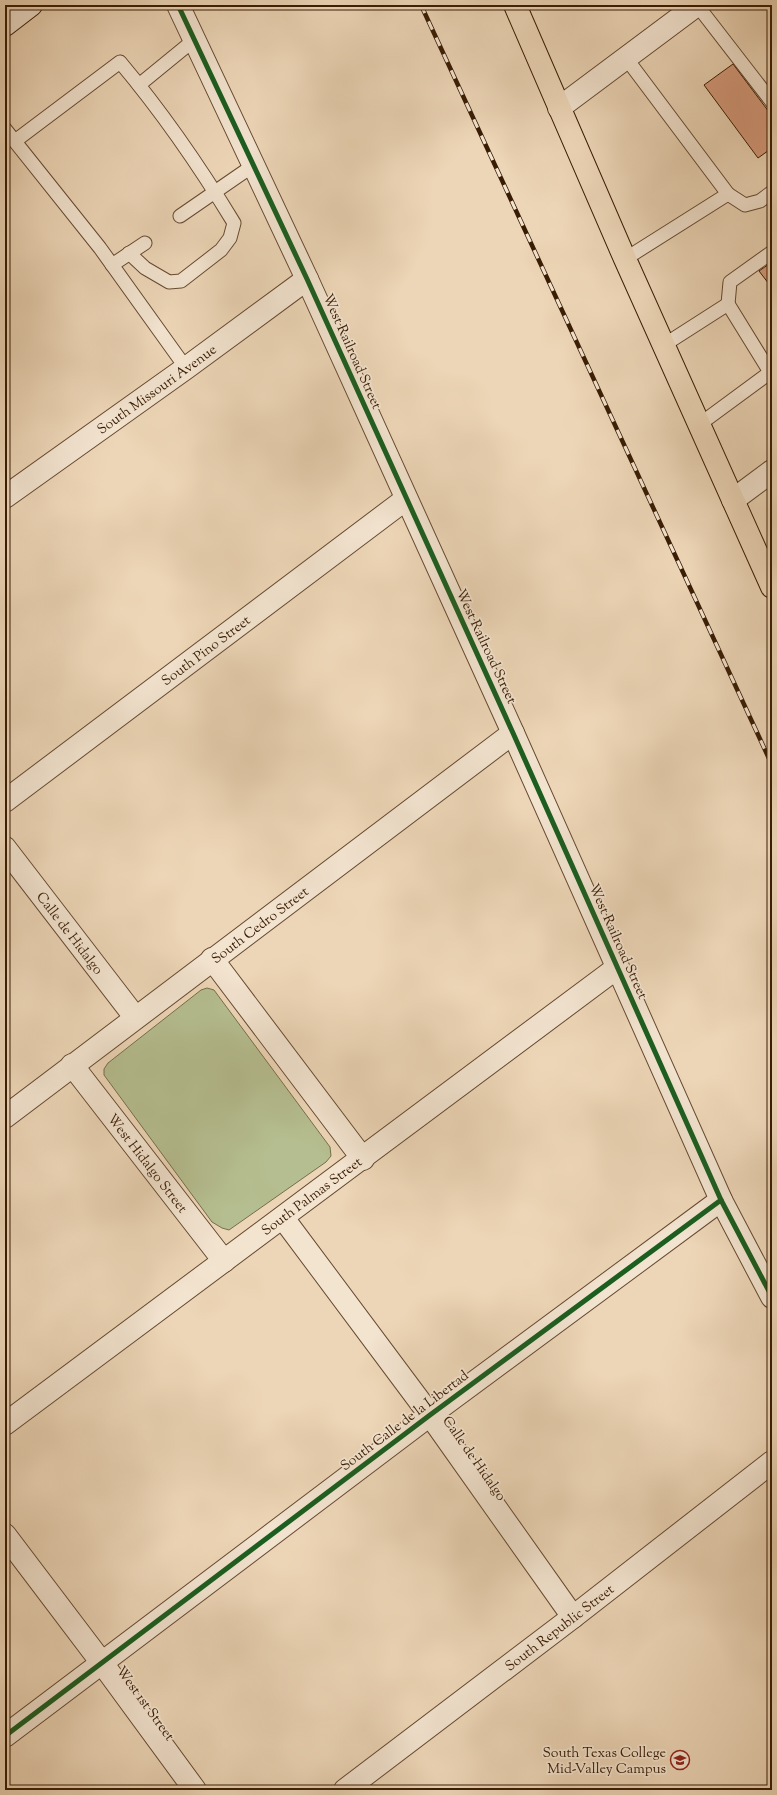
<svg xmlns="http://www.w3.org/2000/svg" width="777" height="1795" font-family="'Sorts Mill Goudy',serif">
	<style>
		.green { fill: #b5be90; stroke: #776d4a }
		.building { fill: #d79c7d; stroke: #391c04 }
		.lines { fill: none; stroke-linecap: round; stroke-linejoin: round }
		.service-casing { stroke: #664a31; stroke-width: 15 }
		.minor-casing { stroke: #664a31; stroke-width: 24 }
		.tertiary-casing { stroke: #664a31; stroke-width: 24 }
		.secondary-casing { stroke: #391c04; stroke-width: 24 }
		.primary-casing { stroke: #391c04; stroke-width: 24 }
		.service { stroke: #f3e4d0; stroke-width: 13 }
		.minor { stroke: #f3e4d0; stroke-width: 22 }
		.tertiary { stroke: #f3e4d0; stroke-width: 22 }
		.secondary { stroke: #f3e4d0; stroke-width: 22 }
		.primary { stroke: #edd6b7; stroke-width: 22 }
		.rail-casing { stroke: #391c04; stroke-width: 4.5 }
		.rail { stroke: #f3e4d0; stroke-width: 3; stroke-dasharray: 9; stroke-linecap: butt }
		.cycleway-casing { stroke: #f3e4d0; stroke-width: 8 }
		.cycleway { stroke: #1b5e20; stroke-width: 5 }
		.labels { text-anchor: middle; stroke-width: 3.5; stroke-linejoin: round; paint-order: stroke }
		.street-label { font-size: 14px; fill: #391c04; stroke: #f3e4d0 }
		.poi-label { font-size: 14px; fill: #391c04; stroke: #f3e4d0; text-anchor: end }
	</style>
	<rect width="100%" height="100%" fill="#edd6b7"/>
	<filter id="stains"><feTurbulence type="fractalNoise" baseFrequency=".005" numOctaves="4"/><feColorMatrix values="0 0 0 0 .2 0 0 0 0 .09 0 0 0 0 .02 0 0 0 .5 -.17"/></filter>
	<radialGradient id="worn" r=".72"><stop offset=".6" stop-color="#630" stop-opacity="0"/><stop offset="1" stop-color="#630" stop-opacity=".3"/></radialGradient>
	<polygon class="green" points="207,988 214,990 330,1147 331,1156 326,1162 229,1230 222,1228 212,1222 104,1075 104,1069 108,1063 201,990"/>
	<g class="building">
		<polygon points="733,64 772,116 772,148 758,158 704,85"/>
		<polygon points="772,262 772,288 759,271"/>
	</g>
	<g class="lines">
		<g class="service-casing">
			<g id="service">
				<polyline points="697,5 772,102"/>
				<polyline points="139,85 194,40"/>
				<polyline points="5,129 100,248 186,368"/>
				<path d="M15 141 120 62C162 112 200 167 234 223L230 238 221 250 181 281 169 282 145 268 129 253"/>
				<polyline points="728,194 745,205 760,201 772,192"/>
				<polyline points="180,216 254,165"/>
				<polyline points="625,259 728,194 626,58"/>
				<polyline points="112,265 145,243"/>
				<polyline points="728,304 730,282 772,252"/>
				<polyline points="664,345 728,304 770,372"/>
				<polyline points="700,424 772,371"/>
			</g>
		</g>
		<g class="minor-casing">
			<g id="minor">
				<polyline points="178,5 307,279 513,733 721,1200 772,1297"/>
				<polyline points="559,108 697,5"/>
				<path id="s1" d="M5 497 186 368 307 279"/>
				<polyline points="733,500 772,471"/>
				<path id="s2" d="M5 801 406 499"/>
				<path id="s3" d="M5 848 135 1017"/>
				<polyline points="212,959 363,1159"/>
				<path id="s4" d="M72 1065 224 1261"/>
				<path id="s5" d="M5 1117 513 733"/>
				<polyline points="283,1218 430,1415 573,1617"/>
				<path id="s6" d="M5 1424 618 967"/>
				<polyline points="5,1535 102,1663 195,1790"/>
				<polyline points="5,1736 430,1415 721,1200"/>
			</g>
		</g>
		<g class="tertiary-casing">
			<g id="tertiary">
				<path id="s7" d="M345 1790 573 1617 772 1462"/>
			</g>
		</g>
		<g class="secondary-casing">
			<polyline id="secondary" points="5,25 31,5"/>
		</g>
		<g class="primary-casing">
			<polyline id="primary" points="515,5 625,259 772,587"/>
		</g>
		<use href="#service" class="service"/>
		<use href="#minor" class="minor"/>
		<use href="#tertiary" class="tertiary"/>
		<use href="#secondary" class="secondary"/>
		<use href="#primary" class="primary"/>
		<g class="rail-casing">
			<polyline id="rail" points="421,5 772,765"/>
		</g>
		<use href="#rail" class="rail"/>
		<g class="cycleway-casing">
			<g id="cycleway">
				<polyline points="178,5 307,279 513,733 721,1200 772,1297"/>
				<polyline points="5,1736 430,1415 721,1200"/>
			</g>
		</g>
		<use href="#cycleway" class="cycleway"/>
	</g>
	<defs>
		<g id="university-ring" transform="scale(1)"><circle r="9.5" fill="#f3e4d0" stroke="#8f2418" stroke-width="1.5"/><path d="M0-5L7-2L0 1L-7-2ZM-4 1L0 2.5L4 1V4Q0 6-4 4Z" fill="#8f2418"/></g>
	</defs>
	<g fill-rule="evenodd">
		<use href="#university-ring" x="680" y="1760"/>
	</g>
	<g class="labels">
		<g class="street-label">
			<text transform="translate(353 351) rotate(66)" y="5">West Railroad Street</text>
			<text dy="5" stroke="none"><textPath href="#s1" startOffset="186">South Missouri Avenue</textPath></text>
			<text transform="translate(487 646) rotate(65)" y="5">West Railroad Street</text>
			<text dy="5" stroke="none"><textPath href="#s2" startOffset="251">South Pino Street</textPath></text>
			<text dy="5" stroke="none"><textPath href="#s5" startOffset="319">South Cedro Street</textPath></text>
			<text dy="5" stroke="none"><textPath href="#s3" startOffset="107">Calle de Hidalgo</textPath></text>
			<text transform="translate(619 941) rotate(66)" y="5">West Railroad Street</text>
			<text dy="5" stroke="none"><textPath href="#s4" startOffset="124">West Hidalgo Street</textPath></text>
			<text dy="5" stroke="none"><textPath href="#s6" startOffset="382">South Palmas Street</textPath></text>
			<text transform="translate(404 1420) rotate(-37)" y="5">South Calle de la Libertad</text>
			<text transform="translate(475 1458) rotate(55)" y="5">Calle de Hidalgo</text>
			<text dy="5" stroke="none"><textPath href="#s7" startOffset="269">South Republic Street</textPath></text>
			<text transform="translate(146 1703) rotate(54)" y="5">West 1st Street</text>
		</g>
		<g class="poi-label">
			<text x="666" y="1757">South Texas College<tspan x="666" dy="16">Mid-Valley Campus</tspan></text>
		</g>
	</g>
	<rect width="777" height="1795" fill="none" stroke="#edd6b7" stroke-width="20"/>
	<rect x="6" y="6" width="765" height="1783" fill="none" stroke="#391c04" stroke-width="2"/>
	<rect x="10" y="10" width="757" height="1775" fill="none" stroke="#391c04"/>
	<rect width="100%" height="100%" filter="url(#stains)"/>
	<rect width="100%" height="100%" fill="url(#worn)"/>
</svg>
